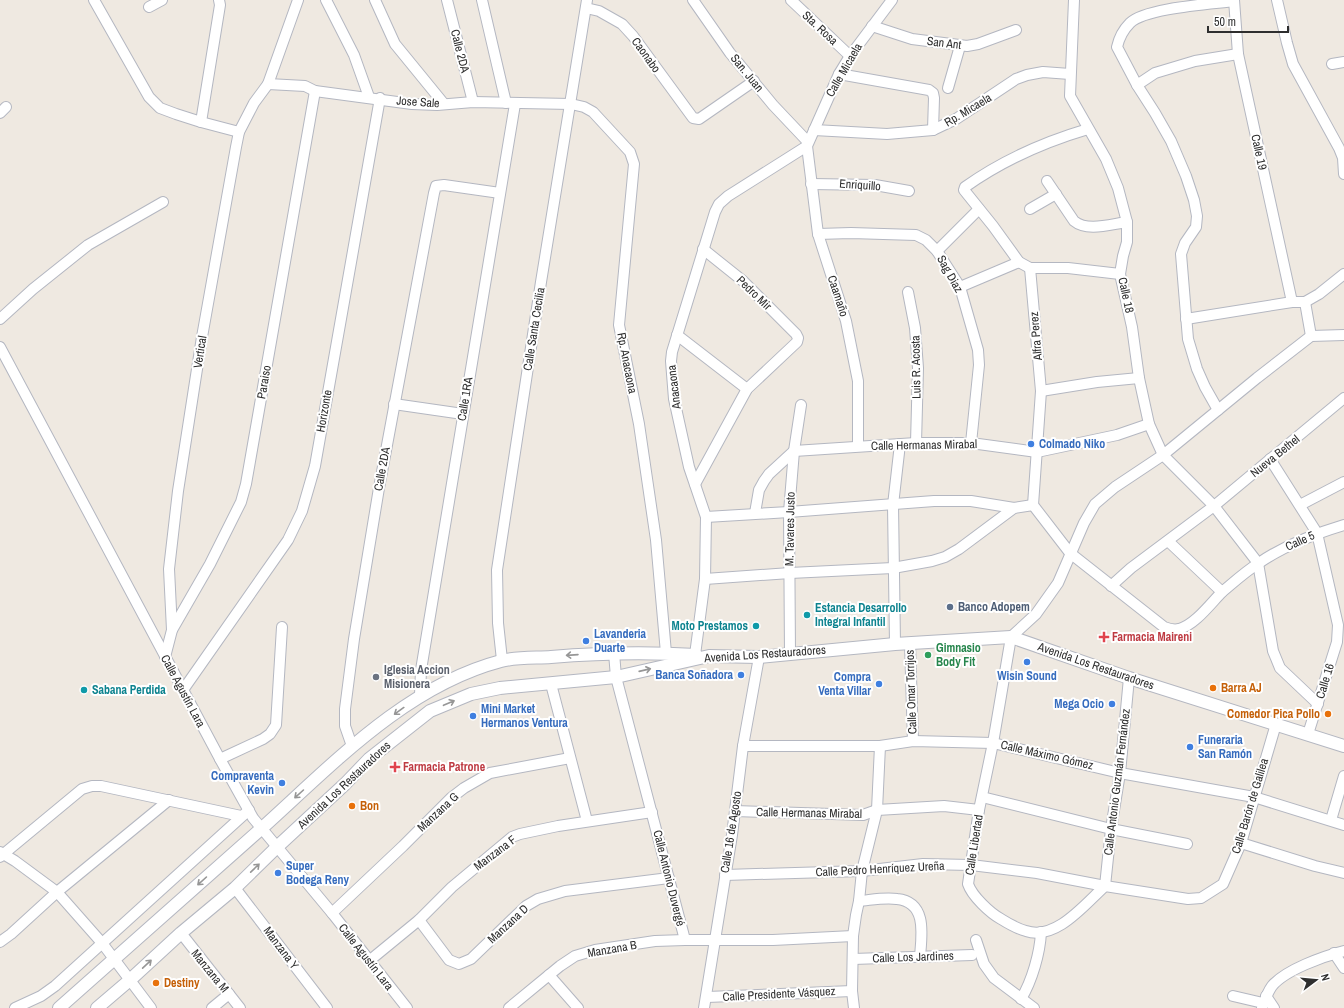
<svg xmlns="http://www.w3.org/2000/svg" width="1344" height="1008" font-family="'Archivo Narrow',sans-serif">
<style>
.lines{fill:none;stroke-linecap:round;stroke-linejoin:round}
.minor-casing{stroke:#b4b7c1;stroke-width:12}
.tertiary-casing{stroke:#b4b7c1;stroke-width:14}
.minor{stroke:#fff;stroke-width:10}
.tertiary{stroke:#fff;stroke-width:12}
.oneway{stroke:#969696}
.shop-dot{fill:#3f7fe0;stroke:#fff;stroke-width:1.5}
.service-dot{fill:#5c6f8a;stroke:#fff;stroke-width:1.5}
.culture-dot{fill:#0f9aa8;stroke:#fff;stroke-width:1.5}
.health-dot{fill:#e0444e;stroke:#fff;stroke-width:1.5}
.leisure-dot{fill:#2e9e5b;stroke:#fff;stroke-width:1.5}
.worship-dot{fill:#6b7280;stroke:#fff;stroke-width:1.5}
.food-dot{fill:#e8710a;stroke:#fff;stroke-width:1.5}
.labels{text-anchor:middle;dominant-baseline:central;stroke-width:4;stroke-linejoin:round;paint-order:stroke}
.street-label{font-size:12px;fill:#2e2e2e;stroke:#fff}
.shop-label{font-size:12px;font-weight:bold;fill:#366cbe;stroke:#fff;text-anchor:start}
.service-label{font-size:12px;font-weight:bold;fill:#4e5e75;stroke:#fff;text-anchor:start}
.culture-label{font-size:12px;font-weight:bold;fill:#0d838f;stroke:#fff;text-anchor:start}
.health-label{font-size:12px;font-weight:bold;fill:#be3a42;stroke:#fff;text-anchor:start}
.leisure-label{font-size:12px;font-weight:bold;fill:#27864d;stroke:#fff;text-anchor:start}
.worship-label{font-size:12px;font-weight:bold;fill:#5b616d;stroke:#fff;text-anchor:start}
.food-label{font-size:12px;font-weight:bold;fill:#c56008;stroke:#fff;text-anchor:start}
</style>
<rect width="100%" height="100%" fill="#efe9e1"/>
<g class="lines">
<!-- minor casing -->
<g class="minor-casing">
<g id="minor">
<polyline points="94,0 149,97 160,108 176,114 201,122 239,132"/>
<polyline points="326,0 354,55 369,97"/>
<polyline points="375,0 395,44 444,104"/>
<polyline points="447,0 473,102"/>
<polyline points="482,0 506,103"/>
<polyline points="693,0 730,53 773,105 808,142"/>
<polyline points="791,0 850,56"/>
<polyline points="1074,0 1070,96 1106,159 1118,188 1127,222 1127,242 1123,256 1120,274 1132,327 1139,378 1149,424 1163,455 1214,506 1258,563 1273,651 1280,668 1318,704"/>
<polyline points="1234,0 1238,54 1292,302"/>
<polyline points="1277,0 1287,43 1293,64 1339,148 1343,158 1344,174"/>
<polyline points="149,7 162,0"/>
<polyline points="586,8 599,11 622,24 633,36 693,118 699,119 754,81"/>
<polyline points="872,26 912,39 967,46 978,44 1016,30"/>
<polyline points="1332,64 1344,62"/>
<polyline points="839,74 929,90 933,93 934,98 933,130"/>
<polyline points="268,84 305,86 315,91 412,104 437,105 473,102 571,104 584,107 593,112 630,152 634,164 619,325 639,424 656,540 666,653"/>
<polyline points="1137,85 1155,73 1195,61 1238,54"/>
<polyline points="948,88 960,46"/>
<polyline points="0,113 6,107"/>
<polyline points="201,122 220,5 219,0"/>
<path d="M1088,129C1044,142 1003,160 965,187L964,190L993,226L1019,262L1030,268H1068L1120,274"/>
<polyline points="814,130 887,134 933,130 956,119 1016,79 1027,75 1043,72 1070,74"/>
<path d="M1047,181L1074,221C1087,232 1111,224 1127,222"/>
<polyline points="811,184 875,185 909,191"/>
<polyline points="1030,209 1056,194"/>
<polyline points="818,234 851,233 916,235 926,240 937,251 960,287 978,350 979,365 971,443"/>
<polyline points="937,251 979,209"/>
<polyline points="1030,268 1041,391 1033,505"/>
<polyline points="960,287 1019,262"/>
<polyline points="908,292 915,328 918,368 916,443"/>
<polyline points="1305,302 1311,336"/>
<polyline points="0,319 33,289 88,245 163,202"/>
<polyline points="1186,319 1292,302 1305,302 1319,294 1344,274"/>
<polyline points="677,335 747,389"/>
<polyline points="0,347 220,759 253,818 332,913 407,1008"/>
<polyline points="1041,391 1097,382 1139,378"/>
<polyline points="394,404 463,414"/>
<path d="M1218,410L1205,387L1197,369L1188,339L1181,254L1185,243L1196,227L1197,216L1194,200L1186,176L1171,141L1155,113L1137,85L1117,47C1119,38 1123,30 1130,23C1145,8 1211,4 1234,1"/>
<polyline points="858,446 858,381 846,321 818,234 807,146 839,74 850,56 892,0"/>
<polyline points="1270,459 1317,533 1338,625 1337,642 1308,734"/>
<polyline points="695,484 747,389 797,342 798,338 796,334 743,281 703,249"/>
<path d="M1033,505L1070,553L1164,627C1169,629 1174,630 1179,629C1195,625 1211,603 1222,592"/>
<polyline points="1300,505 1344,482"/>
<polyline points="755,513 759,490 764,481 769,474 794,451 916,443 971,443 1037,452 1117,435 1149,424"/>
<polyline points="706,517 789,512 934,501 971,501 1014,508"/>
<path d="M1168,541L1222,592C1234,582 1246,571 1259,563C1285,545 1314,534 1344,525"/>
<polyline points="705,579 790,573 893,568 932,561 945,557 959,549 1014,508 1033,505"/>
<polyline points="1111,586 1131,568 1214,506 1344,398"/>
<polyline points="172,630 169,569 178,491 202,337 236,147 239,132 254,103 268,84 298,0"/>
<polyline points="910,643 913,741"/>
<polyline points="895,644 893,505 900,444"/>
<polyline points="614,653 616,677 685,940 773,940 853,936"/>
<polyline points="790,654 789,512 794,451 801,405"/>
<polyline points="695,655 705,579 706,517 689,467 674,399 671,361 672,352 715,212 719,204 728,196 807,146"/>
<polyline points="165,657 172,630 210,564 241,502 246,484 315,91"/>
<polyline points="502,660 498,623 497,570 541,282 587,0"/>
<polyline points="551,684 587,821"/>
<polyline points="183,690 288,540 302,511 315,466 380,98"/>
<polyline points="420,695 421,670 515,104"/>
<polyline points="352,746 345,726 345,709 354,639 379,488 434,193 436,186 444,185 500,193"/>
<polyline points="743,746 880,746 913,741 993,743 1120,773 1254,797 1344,825"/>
<polyline points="220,759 263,739 270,734 276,725 282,627"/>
<polyline points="982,797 1111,829 1187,844"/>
<polyline points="735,811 863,815 877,810 944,806 979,810"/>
<polyline points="1331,820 1344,776"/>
<polyline points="1241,843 1315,866 1344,873"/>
<polyline points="0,852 15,861 57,892 102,943 151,1008"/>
<polyline points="0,857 82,789 92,786 101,786 241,816"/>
<polyline points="725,875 862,871 923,864 971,865 1037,873 1105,886 1188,899 1201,898 1223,884 1241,843 1276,724"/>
<path d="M1105,886C1085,904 1056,941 1026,931C1018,929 1009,924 1001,919C990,913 972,896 968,884L979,810L993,743L1011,637L1036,614L1058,583L1084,523L1095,504L1115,487L1163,455L1257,378L1311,336L1344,335"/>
<polyline points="1105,886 1111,829 1120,773 1129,678"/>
<polyline points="235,888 327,1008"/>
<path d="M859,901C871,900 885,897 897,899C927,902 922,934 920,956"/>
<polyline points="332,913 403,846 451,798 464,788 490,773 570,758"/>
<polyline points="419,920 449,960 459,964 471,959 526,906 538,899 565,891 669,878"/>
<polyline points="181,933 240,1008"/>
<polyline points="976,940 984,964 994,978 1034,1008"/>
<polyline points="0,942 11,934 57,892 169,800"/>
<polyline points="1334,953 1344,968"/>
<polyline points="853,959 972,955"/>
<polyline points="369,961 419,920 452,887 512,837 520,834 558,826 652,812"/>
<polyline points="549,975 578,1008"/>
<polyline points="1233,996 1263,1003"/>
<polyline points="1266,996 1274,1008"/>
<polyline points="707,997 852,991"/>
<path d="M1021,999C1032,981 1040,953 1041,932"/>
<polyline points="15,1008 41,996 55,986 249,810"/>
<polyline points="212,1008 229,994"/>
<polyline points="509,1008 560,966 575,956 595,950 655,941 685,940"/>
<polyline points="704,1008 732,835 743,746 759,657"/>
<polyline points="854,1008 852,991 853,936 856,915 859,901 862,871 877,810 880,746"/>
<path d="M1262,1008C1265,1000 1267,993 1272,986C1285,970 1324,956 1344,951"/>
</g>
</g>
<!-- tertiary casing -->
<g class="tertiary-casing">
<g id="tertiary">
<path d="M59,1008C126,948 195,888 262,828C333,764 406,686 501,661C515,657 536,658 551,657C599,653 647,652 696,655"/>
<polyline points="97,1008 131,979 181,933 235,888 277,847 345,784 369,759 430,711 471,694 500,688 616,677 709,656 759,657 895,644 1011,637 1129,678 1344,746"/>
</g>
</g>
<!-- minor -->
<use href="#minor" class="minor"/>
<!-- tertiary -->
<use href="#tertiary" class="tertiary"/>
</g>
<!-- one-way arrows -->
<defs><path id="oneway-shaft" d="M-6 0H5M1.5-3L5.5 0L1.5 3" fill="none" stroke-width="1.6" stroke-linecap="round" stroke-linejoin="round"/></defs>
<g class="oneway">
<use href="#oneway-shaft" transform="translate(572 655) rotate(176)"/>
<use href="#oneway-shaft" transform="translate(645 670) rotate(-13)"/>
<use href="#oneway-shaft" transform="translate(449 703) rotate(-23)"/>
<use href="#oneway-shaft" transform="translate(399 711) rotate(144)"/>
<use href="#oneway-shaft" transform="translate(299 794) rotate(138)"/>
<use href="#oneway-shaft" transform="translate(255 868) rotate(-44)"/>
<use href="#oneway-shaft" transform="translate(202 881) rotate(138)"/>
<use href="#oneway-shaft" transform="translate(147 964) rotate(-43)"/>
</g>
<!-- markers -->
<g class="shop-dot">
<circle cx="1031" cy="444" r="4"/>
<circle cx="586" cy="641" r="4"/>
<circle cx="1027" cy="662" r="4"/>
<circle cx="741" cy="675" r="4"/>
<circle cx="879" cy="684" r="4"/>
<circle cx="1112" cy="704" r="4"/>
<circle cx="473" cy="716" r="4"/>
<circle cx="1190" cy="747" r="4"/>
<circle cx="282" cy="783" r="4"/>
<circle cx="278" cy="873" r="4"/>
</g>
<circle class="service-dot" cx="950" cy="607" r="4"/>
<g class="culture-dot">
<circle cx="807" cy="615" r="4"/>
<circle cx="756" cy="626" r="4"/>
<circle cx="84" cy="690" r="4"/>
</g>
<g class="health-dot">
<path d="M1102 631h4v4h4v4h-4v4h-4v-4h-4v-4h4z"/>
<path d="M393 761h4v4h4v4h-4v4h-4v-4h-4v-4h4z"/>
</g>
<circle class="leisure-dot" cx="928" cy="655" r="4"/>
<circle class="worship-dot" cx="376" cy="677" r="4"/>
<g class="food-dot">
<circle cx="1213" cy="688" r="4"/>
<circle cx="1328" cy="714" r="4"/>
<circle cx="352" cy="806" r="4"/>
<circle cx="156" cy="983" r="4"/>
</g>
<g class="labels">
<!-- street labels -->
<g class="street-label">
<text transform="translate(820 28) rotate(43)">Sta. Rosa</text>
<text transform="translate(944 43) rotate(7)">San Ant</text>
<text transform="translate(460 51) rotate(76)">Calle 2DA</text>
<text transform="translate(646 55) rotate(54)">Caonabo</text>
<text transform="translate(844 70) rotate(-60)">Calle Micaela</text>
<text transform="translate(747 73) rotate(51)">San. Juan</text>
<text transform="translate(418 102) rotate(4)">Jose Sale</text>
<text transform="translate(968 110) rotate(-31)">Rp. Micaela</text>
<text transform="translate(1259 152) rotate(78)">Calle 19</text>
<text transform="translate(860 185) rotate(4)">Enriquillo</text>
<text transform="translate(950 274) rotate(61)">Sag Diaz</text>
<text transform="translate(754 293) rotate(44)">Pedro Mir</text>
<text transform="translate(1126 295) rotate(78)">Calle 18</text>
<text transform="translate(838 296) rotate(72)">Caamaño</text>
<text transform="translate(534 329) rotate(-81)">Calle Santa Cecilia</text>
<text transform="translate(1036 336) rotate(-95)">Alfra Perez</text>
<text transform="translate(200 352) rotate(-81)">Vertical</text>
<text transform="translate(627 363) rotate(79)">Rp. Anacaona</text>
<text transform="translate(916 367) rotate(-91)">Luis R. Acosta</text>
<text transform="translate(264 382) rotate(-80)">Paraiso</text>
<text transform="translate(674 387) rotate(-97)">Anacaona</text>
<text transform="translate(465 399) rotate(-81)">Calle 1RA</text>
<text transform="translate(324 411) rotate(-80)">Horizonte</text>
<text transform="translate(924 445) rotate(-1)">Calle Hermanas Mirabal</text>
<text transform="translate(1275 456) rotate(-39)">Nueva Bethel</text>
<text transform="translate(382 469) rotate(-80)">Calle 2DA</text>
<text transform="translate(790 529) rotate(-89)">M. Tavares Justo</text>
<text transform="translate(1300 541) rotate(-25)">Calle 5</text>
<text transform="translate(765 654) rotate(-4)">Avenida Los Restauradores</text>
<text transform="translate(1096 666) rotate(19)">Avenida Los Restauradores</text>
<text transform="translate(1325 681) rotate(-73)">Calle 16</text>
<text transform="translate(183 691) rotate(62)">Calle Agustín Lara</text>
<text transform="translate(911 692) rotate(-92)">Calle Omar Torrijos</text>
<text transform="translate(1047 755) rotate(13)">Calle Máximo Gómez</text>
<text transform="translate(1117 782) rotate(-83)">Calle Antonio Guzmán Fernández</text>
<text transform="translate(344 785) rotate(-43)">Avenida Los Restauradores</text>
<text transform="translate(1250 806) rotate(-73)">Calle Barón de Galilea</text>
<text transform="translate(438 812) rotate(-43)">Manzana G</text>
<text transform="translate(809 813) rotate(1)">Calle Hermanas Mirabal</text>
<text transform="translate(731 832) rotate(-81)">Calle 16 de Agosto</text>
<text transform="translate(974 845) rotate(-81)">Calle Libertad</text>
<text transform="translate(495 853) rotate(-37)">Manzana F</text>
<text transform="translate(880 869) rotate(-3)">Calle Pedro Henríquez Ureña</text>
<text transform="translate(669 878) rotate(76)">Calle Antonio Duvergé</text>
<text transform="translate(508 924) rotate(-43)">Manzana D</text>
<text transform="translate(281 948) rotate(53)">Manzana Y</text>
<text transform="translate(612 949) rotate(-10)">Manzana B</text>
<text transform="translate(366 957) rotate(52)">Calle Agustín Lara</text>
<text transform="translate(913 957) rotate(-2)">Calle Los Jardines</text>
<text transform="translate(210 971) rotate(51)">Manzana M</text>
<text transform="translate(779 994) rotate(-3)">Calle Presidente Vásquez</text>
</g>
<!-- shop labels -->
<g class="shop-label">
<text x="1039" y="444">Colmado Niko</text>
<text x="594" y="634">Lavanderia<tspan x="594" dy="14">Duarte</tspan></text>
<text x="733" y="675" text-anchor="end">Banca Soñadora</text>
<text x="1027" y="676" text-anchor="middle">Wisin Sound</text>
<text x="871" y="677" text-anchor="end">Compra<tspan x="871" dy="14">Venta Villar</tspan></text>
<text x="1104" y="704" text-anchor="end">Mega Ocio</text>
<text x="481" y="709">Mini Market<tspan x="481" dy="14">Hermanos Ventura</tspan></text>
<text x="1198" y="740">Funeraria<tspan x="1198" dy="14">San Ramón</tspan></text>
<text x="274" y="776" text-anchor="end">Compraventa<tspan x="274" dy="14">Kevin</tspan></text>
<text x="286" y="866">Super<tspan x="286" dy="14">Bodega Reny</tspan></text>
</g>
<!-- service labels -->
<g class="service-label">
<text x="958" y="607">Banco Adopem</text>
</g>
<!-- culture labels -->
<g class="culture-label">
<text x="815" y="608">Estancia Desarrollo<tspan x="815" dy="14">Integral Infantil</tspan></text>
<text x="748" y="626" text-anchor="end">Moto Prestamos</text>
<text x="92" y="690">Sabana Perdida</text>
</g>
<!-- health labels -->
<g class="health-label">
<text x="1112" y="637">Farmacia Maireni</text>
<text x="403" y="767">Farmacia Patrone</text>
</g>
<!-- leisure labels -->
<g class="leisure-label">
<text x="936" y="648">Gimnasio<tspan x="936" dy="14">Body Fit</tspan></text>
</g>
<!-- worship labels -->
<g class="worship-label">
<text x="384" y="670">Iglesia Accion<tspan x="384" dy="14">Misionera</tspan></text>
</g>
<!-- food labels -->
<g class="food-label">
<text x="1221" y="688">Barra AJ</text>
<text x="1320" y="714" text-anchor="end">Comedor Pica Pollo</text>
<text x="360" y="806">Bon</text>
<text x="164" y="983">Destiny</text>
</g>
</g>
<!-- north arrow -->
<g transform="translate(1316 980) rotate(74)" stroke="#ffffff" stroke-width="3" paint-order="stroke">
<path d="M0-3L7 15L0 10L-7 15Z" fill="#2e2e2e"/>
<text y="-6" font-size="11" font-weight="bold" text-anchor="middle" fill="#2e2e2e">N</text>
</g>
<!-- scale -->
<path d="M1208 26v6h80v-6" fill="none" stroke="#2e2e2e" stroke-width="2"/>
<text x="1214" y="26" font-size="12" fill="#2e2e2e" stroke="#ffffff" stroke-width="3" paint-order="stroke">50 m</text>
</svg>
